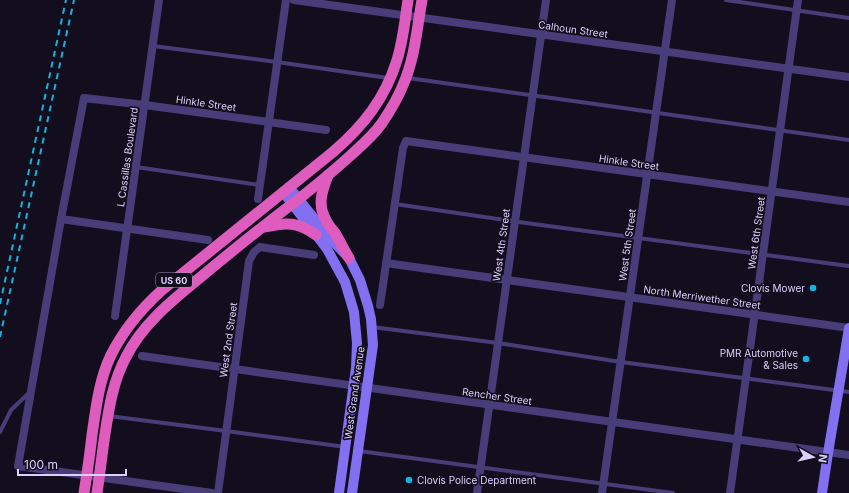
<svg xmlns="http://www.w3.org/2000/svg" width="849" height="493" font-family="Inter,sans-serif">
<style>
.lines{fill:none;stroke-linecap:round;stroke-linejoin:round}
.service{stroke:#473e79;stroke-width:4}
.minor{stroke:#473e79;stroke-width:8}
.secondary{stroke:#8370f1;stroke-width:10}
.trunk{stroke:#de5cbe;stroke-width:11}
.rail{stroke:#15b3e1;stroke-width:2;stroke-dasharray:6 5;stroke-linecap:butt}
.poi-dot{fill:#15b3e1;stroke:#130e1e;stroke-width:1.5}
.labels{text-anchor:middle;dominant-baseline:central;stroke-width:3.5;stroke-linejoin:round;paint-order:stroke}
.shield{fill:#130e1e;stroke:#9e96b9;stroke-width:1}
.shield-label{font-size:9px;font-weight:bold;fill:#dad0fb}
.street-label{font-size:10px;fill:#dad0fb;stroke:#130e1e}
.poi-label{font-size:10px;fill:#dad0fb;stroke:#130e1e;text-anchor:end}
</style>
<rect width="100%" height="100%" fill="#130e1e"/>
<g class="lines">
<!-- service -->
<g class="service">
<polyline points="726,0 849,18"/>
<polyline points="153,46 277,62 388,78"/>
<path d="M408,78C555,99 702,118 849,140"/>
<polyline points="136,167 260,185"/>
<polyline points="395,204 526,223 849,266"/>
<polyline points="372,327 498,343 621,362 849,392"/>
<polyline points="109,416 226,431 346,447"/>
<polyline points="0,432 11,410 29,393"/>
<polyline points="359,451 673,493"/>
</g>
<!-- minor -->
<g class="minor">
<polyline points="294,0 849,77"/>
<polyline points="258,199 286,0"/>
<polyline points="61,219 208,240"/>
<polyline points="386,263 849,328"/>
<polyline points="380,305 403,148 406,141 849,202"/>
<polyline points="115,316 159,0"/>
<polyline points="142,356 849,455"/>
<polyline points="212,493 18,466 61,219 84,98 145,105 326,130"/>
<polyline points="218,493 249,261 254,252 260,247 314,255"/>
<polyline points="477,493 546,0"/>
<polyline points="602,493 672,0"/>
<polyline points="730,493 798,0"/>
</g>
<!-- secondary -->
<g class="secondary">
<polyline points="289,187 329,237 349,258 360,280 368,306 371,319 373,345 352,493"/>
<polyline points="283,192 327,249 345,282 354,312 357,343 356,368 339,493"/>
<polyline points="822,493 828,453 849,328"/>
</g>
<!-- trunk -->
<g class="trunk">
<path d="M328,175C322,191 317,205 326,220C328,225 332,229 335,233C340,241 344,250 349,258"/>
<path d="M265,227C287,222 298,222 316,235"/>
<path d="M84,493C87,474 90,454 92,435C96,408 99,380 111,355C124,329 141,309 162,290L333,152C363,126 385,99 397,60C403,41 405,20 408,0"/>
<path d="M97,493C100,473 102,454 105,434C109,408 113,381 126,357C143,323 173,300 202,276C232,251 262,227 292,204C312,189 331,173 350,156C361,146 373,136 382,123C390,111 398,98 403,85C415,58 417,28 422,0"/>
</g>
<!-- rail -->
<g class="rail">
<polyline points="0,304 66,0"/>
<polyline points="0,337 74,0"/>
</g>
</g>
<!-- markers -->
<g class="poi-dot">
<circle cx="813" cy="288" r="4"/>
<circle cx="806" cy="359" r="4"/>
<circle cx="409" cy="480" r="4"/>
</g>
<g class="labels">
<!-- shield labels -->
<rect class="shield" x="156" y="273" width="36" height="14" rx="3"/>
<g class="shield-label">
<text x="174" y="280">US 60</text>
</g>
<!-- street labels -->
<g class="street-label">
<text transform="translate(573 29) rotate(8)">Calhoun Street</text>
<text transform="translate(206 103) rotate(8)">Hinkle Street</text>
<text transform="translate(127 157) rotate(-82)">L Cassillas Boulevard</text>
<text transform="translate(629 162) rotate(8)">Hinkle Street</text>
<text transform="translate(756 233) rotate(-82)">West 6th Street</text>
<text transform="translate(501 245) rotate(-82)">West 4th Street</text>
<text transform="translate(627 245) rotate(-82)">West 5th Street</text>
<text transform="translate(702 297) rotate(8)">North Merriwether Street</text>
<text transform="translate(228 340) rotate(-82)">West 2nd Street</text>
<text transform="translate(354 393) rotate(-82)">West Grand Avenue</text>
<text transform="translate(497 396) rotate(8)">Rencher Street</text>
</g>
<!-- poi labels -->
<g class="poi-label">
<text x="805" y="288">Clovis Mower</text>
<text x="798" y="353">PMR Automotive<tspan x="798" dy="12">&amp; Sales</tspan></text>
<text x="417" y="480" text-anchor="start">Clovis Police Department</text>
</g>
</g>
<!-- north arrow -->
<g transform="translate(813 457) rotate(98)" stroke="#130e1e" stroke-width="3" paint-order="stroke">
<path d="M0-3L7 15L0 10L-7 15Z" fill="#dad0fb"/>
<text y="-6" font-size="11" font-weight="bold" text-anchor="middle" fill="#dad0fb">N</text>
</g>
<!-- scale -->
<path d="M18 469v6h108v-6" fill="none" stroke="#dad0fb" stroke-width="2"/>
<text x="24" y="469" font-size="12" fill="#dad0fb" stroke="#130e1e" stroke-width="3" paint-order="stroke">100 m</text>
</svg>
